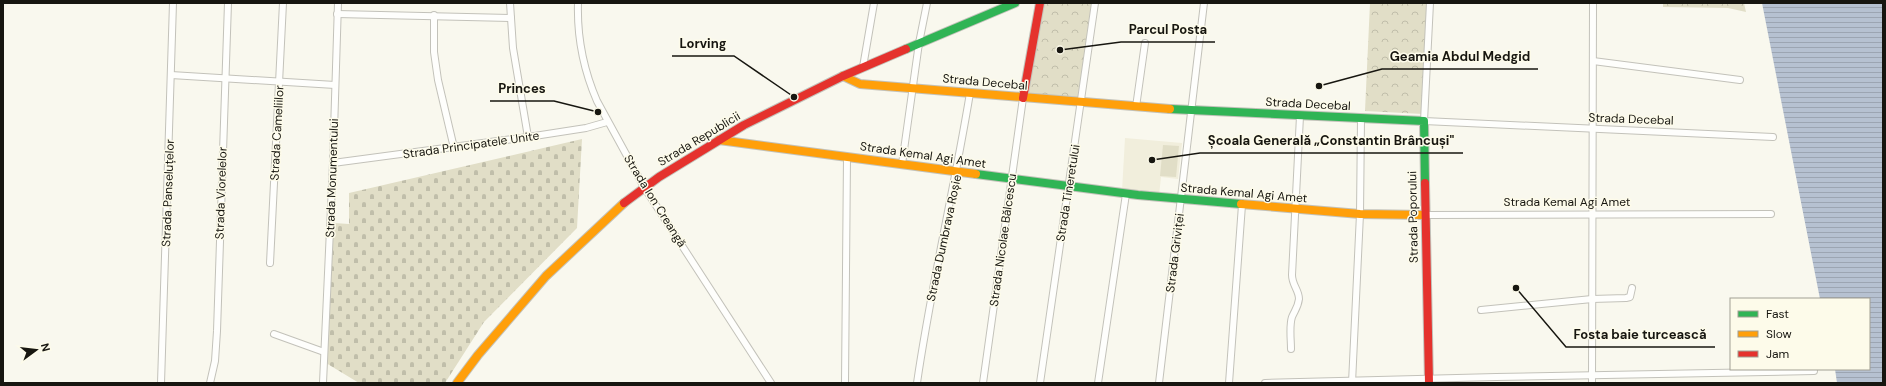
<svg xmlns="http://www.w3.org/2000/svg" width="1886" height="386" font-family="'DM Sans',sans-serif">
<style>
.built{fill:#f1eedc}
.cemetery{fill:url(#cemetery-stones)}
.park{fill:url(#park-crowns)}
.pitch{fill:#e1dec7}
.water{fill:url(#water-rules)}
.lines{fill:none;stroke-linecap:round;stroke-linejoin:round}
.street-casing{stroke:#c3c2ba;stroke-width:8}
.fast-casing{stroke:#c3c2ba;stroke-width:10}
.slow-casing{stroke:#c3c2ba;stroke-width:10}
.jam-casing{stroke:#c3c2ba;stroke-width:10}
.street{stroke:#fefefc;stroke-width:6}
.fast{stroke:#30b455;stroke-width:8}
.slow{stroke:#ff9f0a;stroke-width:8}
.jam{stroke:#e5322d;stroke-width:8}
.labels{text-anchor:middle;dominant-baseline:central;stroke-width:3;stroke-linejoin:round;paint-order:stroke}
.street-label{font-size:12px;fill:#171610;stroke:#fdfbea}
.leader{fill:none;stroke:#171610;stroke-width:1.5}
.callout-dot{fill:#171610;stroke:#fdfbea;stroke-width:1.5}
.callout-label{font-size:13px;text-anchor:middle;font-weight:bold;fill:#171610;stroke:#fdfbea;stroke-width:3;stroke-linejoin:round;paint-order:stroke}
</style>
<defs>
<pattern id="cemetery-stones" width="16" height="16" patternUnits="userSpaceOnUse"><rect width="16" height="16" fill="#e1dec7"/><path d="M2 7V4a2 2 0 0 1 4 0v3zM10 15v-3a2 2 0 0 1 4 0v3z" fill="#c0beaa"/></pattern>
<pattern id="park-crowns" width="20" height="18" patternUnits="userSpaceOnUse"><rect width="20" height="18" fill="#e1dec7"/><path d="M2 6a3 3 0 1 1 6 0M12 15a3 3 0 1 1 6 0" fill="none" stroke="#c0beaa"/></pattern>
<pattern id="water-rules" width="6" height="5" patternUnits="userSpaceOnUse"><rect width="6" height="5" fill="#b6c1d1"/><path d="M0 2.5h6" fill="none" stroke="#9ca5b2"/></pattern>
</defs>
<rect width="100%" height="100%" fill="#f9f8ee"/>
<!-- built -->
<polygon class="built" points="1125,138 1182,143 1178,179 1161,177 1159,195 1122,191"/>
<!-- cemetery -->
<polygon class="cemetery" points="582,139 577,228 484,322 445,383 359,383 326,363 334,223 349,224 349,193"/>
<!-- park -->
<g class="park">
<polygon points="1040,3 1095,3 1082,103 1023,98"/>
<polygon points="1370,3 1429,3 1423,114 1365,111"/>
<polygon points="1663,3 1744,3 1746,12 1728,8 1663,7"/>
</g>
<!-- pitch -->
<polygon class="pitch" points="1163,145 1179,146 1176,177 1160,176"/>
<!-- water -->
<polygon class="water" points="1762,3 1883,3 1883,383 1837,383 1835,369 1869,369 1869,299 1820,299"/>
<g class="lines">
<!-- street casing -->
<g class="street-casing">
<g id="street">
<polyline points="510,3 513,48 528,137"/>
<path d="M578,3C577,36 584,71 597,101L644,187L771,383"/>
<polyline points="1430,3 1424,121 1773,137"/>
<polyline points="337,14 511,18"/>
<polyline points="434,15 434,52 438,80 454,148"/>
<polyline points="1593,61 1740,80"/>
<polyline points="863,67 874,3"/>
<polyline points="171,75 335,85"/>
<polyline points="1136,107 1145,43"/>
<polyline points="333,163 528,137 586,128 607,122"/>
<polyline points="902,164 919,43 927,3"/>
<polyline points="1425,215 1771,214"/>
<polyline points="270,263 283,3"/>
<polyline points="1481,310 1592,299 1626,298 1630,297 1632,288"/>
<polyline points="274,334 324,352"/>
<path d="M1291,349C1291,339 1289,326 1292,317C1295,310 1298,307 1299,299C1299,290 1292,285 1292,275L1300,116"/>
<polyline points="161,383 173,3"/>
<polyline points="210,383 215,361 217,331 228,3"/>
<polyline points="323,383 333,163 338,3"/>
<polyline points="845,383 847,157"/>
<path d="M917,383C931,286 954,190 970,93"/>
<polyline points="983,383 1023,98"/>
<polyline points="1040,383 1095,3"/>
<polyline points="1098,383 1126,194"/>
<polyline points="1159,383 1204,3"/>
<polyline points="1229,383 1242,205"/>
<polyline points="1265,383 1496,377 1814,371"/>
<polyline points="1352,383 1360,214 1361,119"/>
<polyline points="1592,383 1593,3"/>
</g>
</g>
<!-- fast casing -->
<g class="fast-casing">
<g id="fast">
<polyline points="906,49 1015,3"/>
<polyline points="1170,109 1424,121 1425,183"/>
<polyline points="976,174 1138,195 1241,204"/>
</g>
</g>
<!-- slow casing -->
<g class="slow-casing">
<g id="slow">
<polyline points="843,76 860,84 1170,109"/>
<polyline points="719,140 976,174"/>
<polyline points="1241,204 1360,214 1425,215"/>
<polyline points="457,383 478,355 546,276 624,203"/>
</g>
</g>
<!-- jam casing -->
<g class="jam-casing">
<g id="jam">
<polyline points="1023,98 1040,3"/>
<polyline points="1425,183 1429,383"/>
<polyline points="624,203 659,177 744,125 843,76 906,49"/>
</g>
</g>
<!-- street -->
<use href="#street" class="street"/>
<!-- fast -->
<use href="#fast" class="fast"/>
<!-- slow -->
<use href="#slow" class="slow"/>
<!-- jam -->
<use href="#jam" class="jam"/>
</g>
<g class="labels">
<!-- street labels -->
<g class="street-label">
<text transform="translate(985 82) rotate(5)">Strada Decebal</text>
<text transform="translate(1308 104) rotate(3)">Strada Decebal</text>
<text transform="translate(1631 119) rotate(2)">Strada Decebal</text>
<text transform="translate(277 133) rotate(-87)">Strada Cameliilor</text>
<text transform="translate(699 139) rotate(-31)">Strada Republicii</text>
<text transform="translate(471 145) rotate(-8)">Strada Principatele Unite</text>
<text transform="translate(923 155) rotate(8)">Strada Kemal Agi Amet</text>
<text transform="translate(332 178) rotate(-88)">Strada Monumentului</text>
<text transform="translate(168 193) rotate(-88)">Strada Panseluțelor</text>
<text transform="translate(221 193) rotate(-88)">Strada Viorelelor</text>
<text transform="translate(1068 193) rotate(-81)">Strada Tineretului</text>
<text transform="translate(1244 193) rotate(5)">Strada Kemal Agi Amet</text>
<text transform="translate(655 201) rotate(58)">Strada Ion Creangă</text>
<text x="1567" y="202">Strada Kemal Agi Amet</text>
<text transform="translate(1413 217) rotate(-91)">Strada Poporului</text>
<text transform="translate(944 238) rotate(-78)">Strada Dumbrava Roșie</text>
<text transform="translate(1003 240) rotate(-82)">Strada Nicolae Bălcescu</text>
<text transform="translate(1175 253) rotate(-83)">Strada Griviței</text>
</g>
</g>
<!-- callouts -->
<path class="leader" d="M1060 50L1121 42H1215M794 97L734 56H672M1319 86L1382 69H1538M598 112L554 101H490M1152 160L1200 153H1463M1516 288L1566 347H1715"/>
<g class="callout-dot">
<circle cx="1060" cy="50" r="4"/>
<circle cx="794" cy="97" r="4"/>
<circle cx="1319" cy="86" r="4"/>
<circle cx="598" cy="112" r="4"/>
<circle cx="1152" cy="160" r="4"/>
<circle cx="1516" cy="288" r="4"/>
</g>
<g class="callout-label">
<text x="1168" y="34">Parcul Posta</text>
<text x="703" y="48">Lorving</text>
<text x="1460" y="61">Geamia Abdul Medgid</text>
<text x="522" y="93">Princes</text>
<text x="1331" y="145">Școala Generală „Constantin Brâncuși"</text>
<text x="1640" y="339">Fosta baie turcească</text>
</g>
<!-- border -->
<rect width="1886" height="386" fill="none" stroke="#171610" stroke-width="8"/>
<!-- legend -->
<rect x="1730" y="298" width="140" height="72" fill="#fdfbea" stroke="#a19f93"/>
<rect x="1738" y="311" width="20" height="6" fill="#30b455" stroke="#a19f93"/>
<text x="1766" y="318" font-size="12" fill="#171610">Fast</text>
<rect x="1738" y="331" width="20" height="6" fill="#ff9f0a" stroke="#a19f93"/>
<text x="1766" y="338" font-size="12" fill="#171610">Slow</text>
<rect x="1738" y="351" width="20" height="6" fill="#e5322d" stroke="#a19f93"/>
<text x="1766" y="358" font-size="12" fill="#171610">Jam</text>
<!-- north arrow -->
<g transform="translate(36 350) rotate(75)" stroke="#fdfbea" stroke-width="3" paint-order="stroke">
<path d="M0-3L7 15L0 10L-7 15Z" fill="#171610"/>
<text y="-6" font-size="11" font-weight="bold" text-anchor="middle" fill="#171610">N</text>
</g>
</svg>
